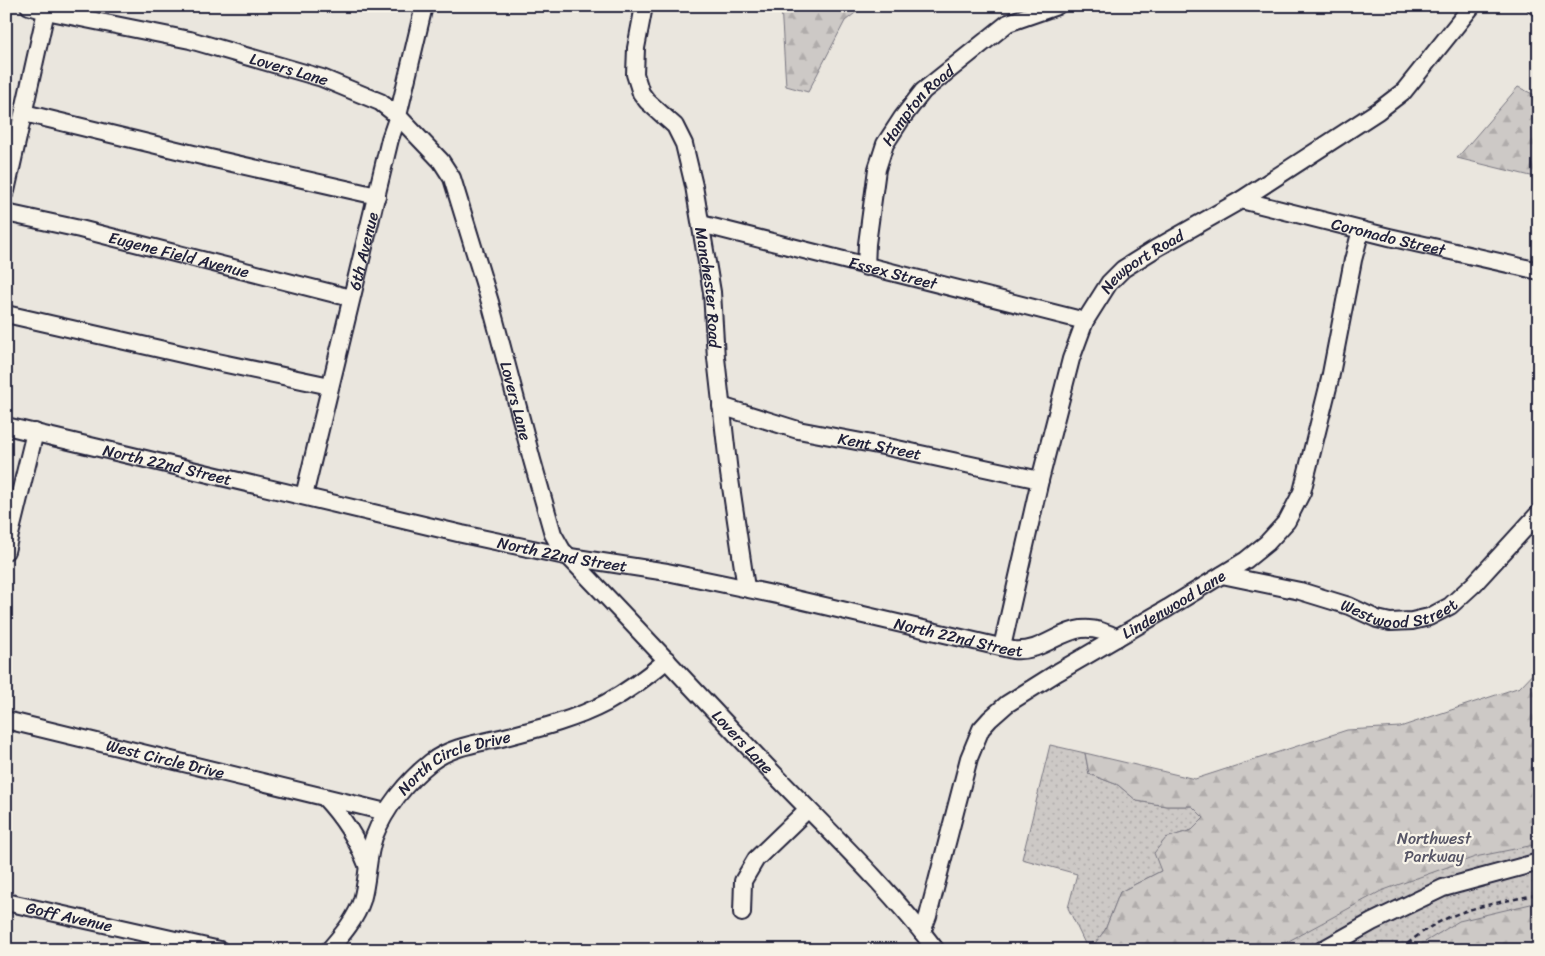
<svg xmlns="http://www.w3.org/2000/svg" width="1545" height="956" font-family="Sriracha,sans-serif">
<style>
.grass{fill:url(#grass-dots);stroke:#787680}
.forest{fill:url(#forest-firs);stroke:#787680}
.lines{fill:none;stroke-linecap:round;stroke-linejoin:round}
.minor-casing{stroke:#22223b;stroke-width:20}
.path{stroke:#22223b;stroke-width:2.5;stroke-dasharray:5 4;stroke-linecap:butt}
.minor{stroke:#f7f3e8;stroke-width:16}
.labels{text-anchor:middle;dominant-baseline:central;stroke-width:4.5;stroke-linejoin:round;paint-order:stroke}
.street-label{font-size:16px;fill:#22223b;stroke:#f7f3e8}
.park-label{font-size:16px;fill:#555465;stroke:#f7f3e8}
</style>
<defs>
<pattern id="grass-dots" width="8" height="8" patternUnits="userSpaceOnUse" patternTransform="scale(1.25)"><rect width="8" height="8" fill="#cdc9c6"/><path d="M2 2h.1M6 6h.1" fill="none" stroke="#b0acab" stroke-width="1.8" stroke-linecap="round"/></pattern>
<pattern id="forest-firs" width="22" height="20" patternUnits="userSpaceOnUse" patternTransform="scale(1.25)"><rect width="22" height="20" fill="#cdc9c6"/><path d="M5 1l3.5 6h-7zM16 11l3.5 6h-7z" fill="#b0acab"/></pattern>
</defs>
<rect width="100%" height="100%" fill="#eae6de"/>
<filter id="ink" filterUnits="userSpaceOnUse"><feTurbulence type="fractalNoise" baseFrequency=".02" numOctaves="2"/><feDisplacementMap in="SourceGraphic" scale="10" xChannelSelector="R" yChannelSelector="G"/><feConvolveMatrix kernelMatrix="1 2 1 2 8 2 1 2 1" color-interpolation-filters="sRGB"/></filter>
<g filter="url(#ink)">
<!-- grass -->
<g class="grass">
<polygon points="1539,710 1539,944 1515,950 1127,950"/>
<polygon points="1050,745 1085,753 1089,774 1118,785 1137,801 1166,806 1192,806 1204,818 1192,830 1166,838 1161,871 1120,892 1105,930 1090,950 1088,950 1068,908 1077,874 1022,859"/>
</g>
<!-- forest -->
<g class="forest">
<polygon points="781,6 864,6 845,21 808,92 786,86"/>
<polygon points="1518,87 1539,97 1539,178 1457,158"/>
<polygon points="1539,667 1539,844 1475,857 1381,891 1272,950 1090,950 1105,930 1120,892 1161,871 1154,853 1166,838 1192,830 1204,818 1192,806 1166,806 1137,801 1118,785 1089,774 1085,753 1195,779 1347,730 1400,727 1520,687"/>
<polygon points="1539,902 1539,944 1515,950 1416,950 1420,945 1459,921"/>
</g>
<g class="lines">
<!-- minor casing -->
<g class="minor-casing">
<g id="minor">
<path id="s1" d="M29,6L46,11L190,40L322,78L380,102L398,116L441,161L452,178L490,302L532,460L553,534L562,550C627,617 690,686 754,753C815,818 882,879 936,950"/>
<path id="s2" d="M644,6L636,48L635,74L641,93L647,101L675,126L684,144L694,186L712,292L716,358L729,473L746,588"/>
<polyline points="1536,6 1539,7"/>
<polyline points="24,113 210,158 377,196"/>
<polyline points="6,191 46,11"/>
<path id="s3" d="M1241,200L1389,237L1539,271"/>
<path id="s4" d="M6,213L80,229L351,298"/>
<path id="s5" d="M701,224L1085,321"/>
<path id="s6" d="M866,267L867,244L877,169L885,144L902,118L923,91L1008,23L1057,6"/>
<polyline points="6,314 217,362 330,386"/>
<path id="s7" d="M721,406L798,430L888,447L1040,480"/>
<path id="s8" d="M6,426L462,534L570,557L667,572L782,596L1013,650C1053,654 1069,610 1117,638"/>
<path id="s9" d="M304,496L390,139L398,116L424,6"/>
<polyline points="6,551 35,432"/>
<path id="s10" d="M1222,575L1300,591L1349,606L1377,619L1390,622L1412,621L1429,617L1450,606L1474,584L1539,513"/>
<path id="s11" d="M1002,647L1040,480L1071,359L1085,321L1109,283L1123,269L1155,249L1241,200L1378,111L1404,91L1472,6"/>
<path id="s12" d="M6,720L386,812"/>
<path d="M324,797C343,817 357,839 367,865"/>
<path id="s13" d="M6,902L220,950"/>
<polyline points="742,913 743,881 756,859 808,809"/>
<path id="s14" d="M922,932L928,916L969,758L981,729L990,719L1007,704L1058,672L1168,608L1246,560L1267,543L1287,521L1302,492L1330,379L1353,260L1361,230"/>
<path id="s15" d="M329,950C342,935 356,919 362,900C368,879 367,857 374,837C385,808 407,781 431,762C453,745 483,743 509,736C541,728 576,719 606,703C628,691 648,676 667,660"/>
<polyline points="1322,950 1372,922 1443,888 1539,862"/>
</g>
</g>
<!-- path -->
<path class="path" d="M1401,950C1443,909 1484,906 1539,894"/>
<!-- minor -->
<use href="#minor" class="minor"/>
</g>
</g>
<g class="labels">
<!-- street labels -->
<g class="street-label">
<text stroke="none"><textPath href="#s1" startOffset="268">Lovers Lane</textPath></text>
<text stroke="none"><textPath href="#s6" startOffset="176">Hampton Road</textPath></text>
<text stroke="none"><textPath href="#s3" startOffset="152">Coronado Street</textPath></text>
<text stroke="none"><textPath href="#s9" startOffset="252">6th Avenue</textPath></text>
<text stroke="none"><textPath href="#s4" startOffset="178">Eugene Field Avenue</textPath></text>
<text stroke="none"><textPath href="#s11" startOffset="421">Newport Road</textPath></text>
<text stroke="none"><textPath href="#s5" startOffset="198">Essex Street</textPath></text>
<text stroke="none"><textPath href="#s2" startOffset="302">Manchester Road</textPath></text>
<text stroke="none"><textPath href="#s1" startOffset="702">Lovers Lane</textPath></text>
<text stroke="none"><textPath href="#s7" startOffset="164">Kent Street</textPath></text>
<text stroke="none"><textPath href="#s8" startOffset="166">North 22nd Street</textPath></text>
<text stroke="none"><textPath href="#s8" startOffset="571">North 22nd Street</textPath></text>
<text stroke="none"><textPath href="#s10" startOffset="184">Westwood Street</textPath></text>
<text stroke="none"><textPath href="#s14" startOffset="442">Lindenwood Lane</textPath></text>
<text stroke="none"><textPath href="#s8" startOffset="976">North 22nd Street</textPath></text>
<text stroke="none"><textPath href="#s1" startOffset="1122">Lovers Lane</textPath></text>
<text stroke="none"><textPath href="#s12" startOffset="164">West Circle Drive</textPath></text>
<text stroke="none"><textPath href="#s15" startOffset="240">North Circle Drive</textPath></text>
<text stroke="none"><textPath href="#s13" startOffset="65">Goff Avenue</textPath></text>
</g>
<!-- park labels -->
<g class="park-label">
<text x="1434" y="838">Northwest<tspan x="1434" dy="18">Parkway</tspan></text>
</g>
</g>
<!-- margin -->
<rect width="1545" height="956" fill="none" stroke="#f7f3e8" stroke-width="25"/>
<rect x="12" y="12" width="1520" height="931" fill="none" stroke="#22223b" stroke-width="2" filter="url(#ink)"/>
</svg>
